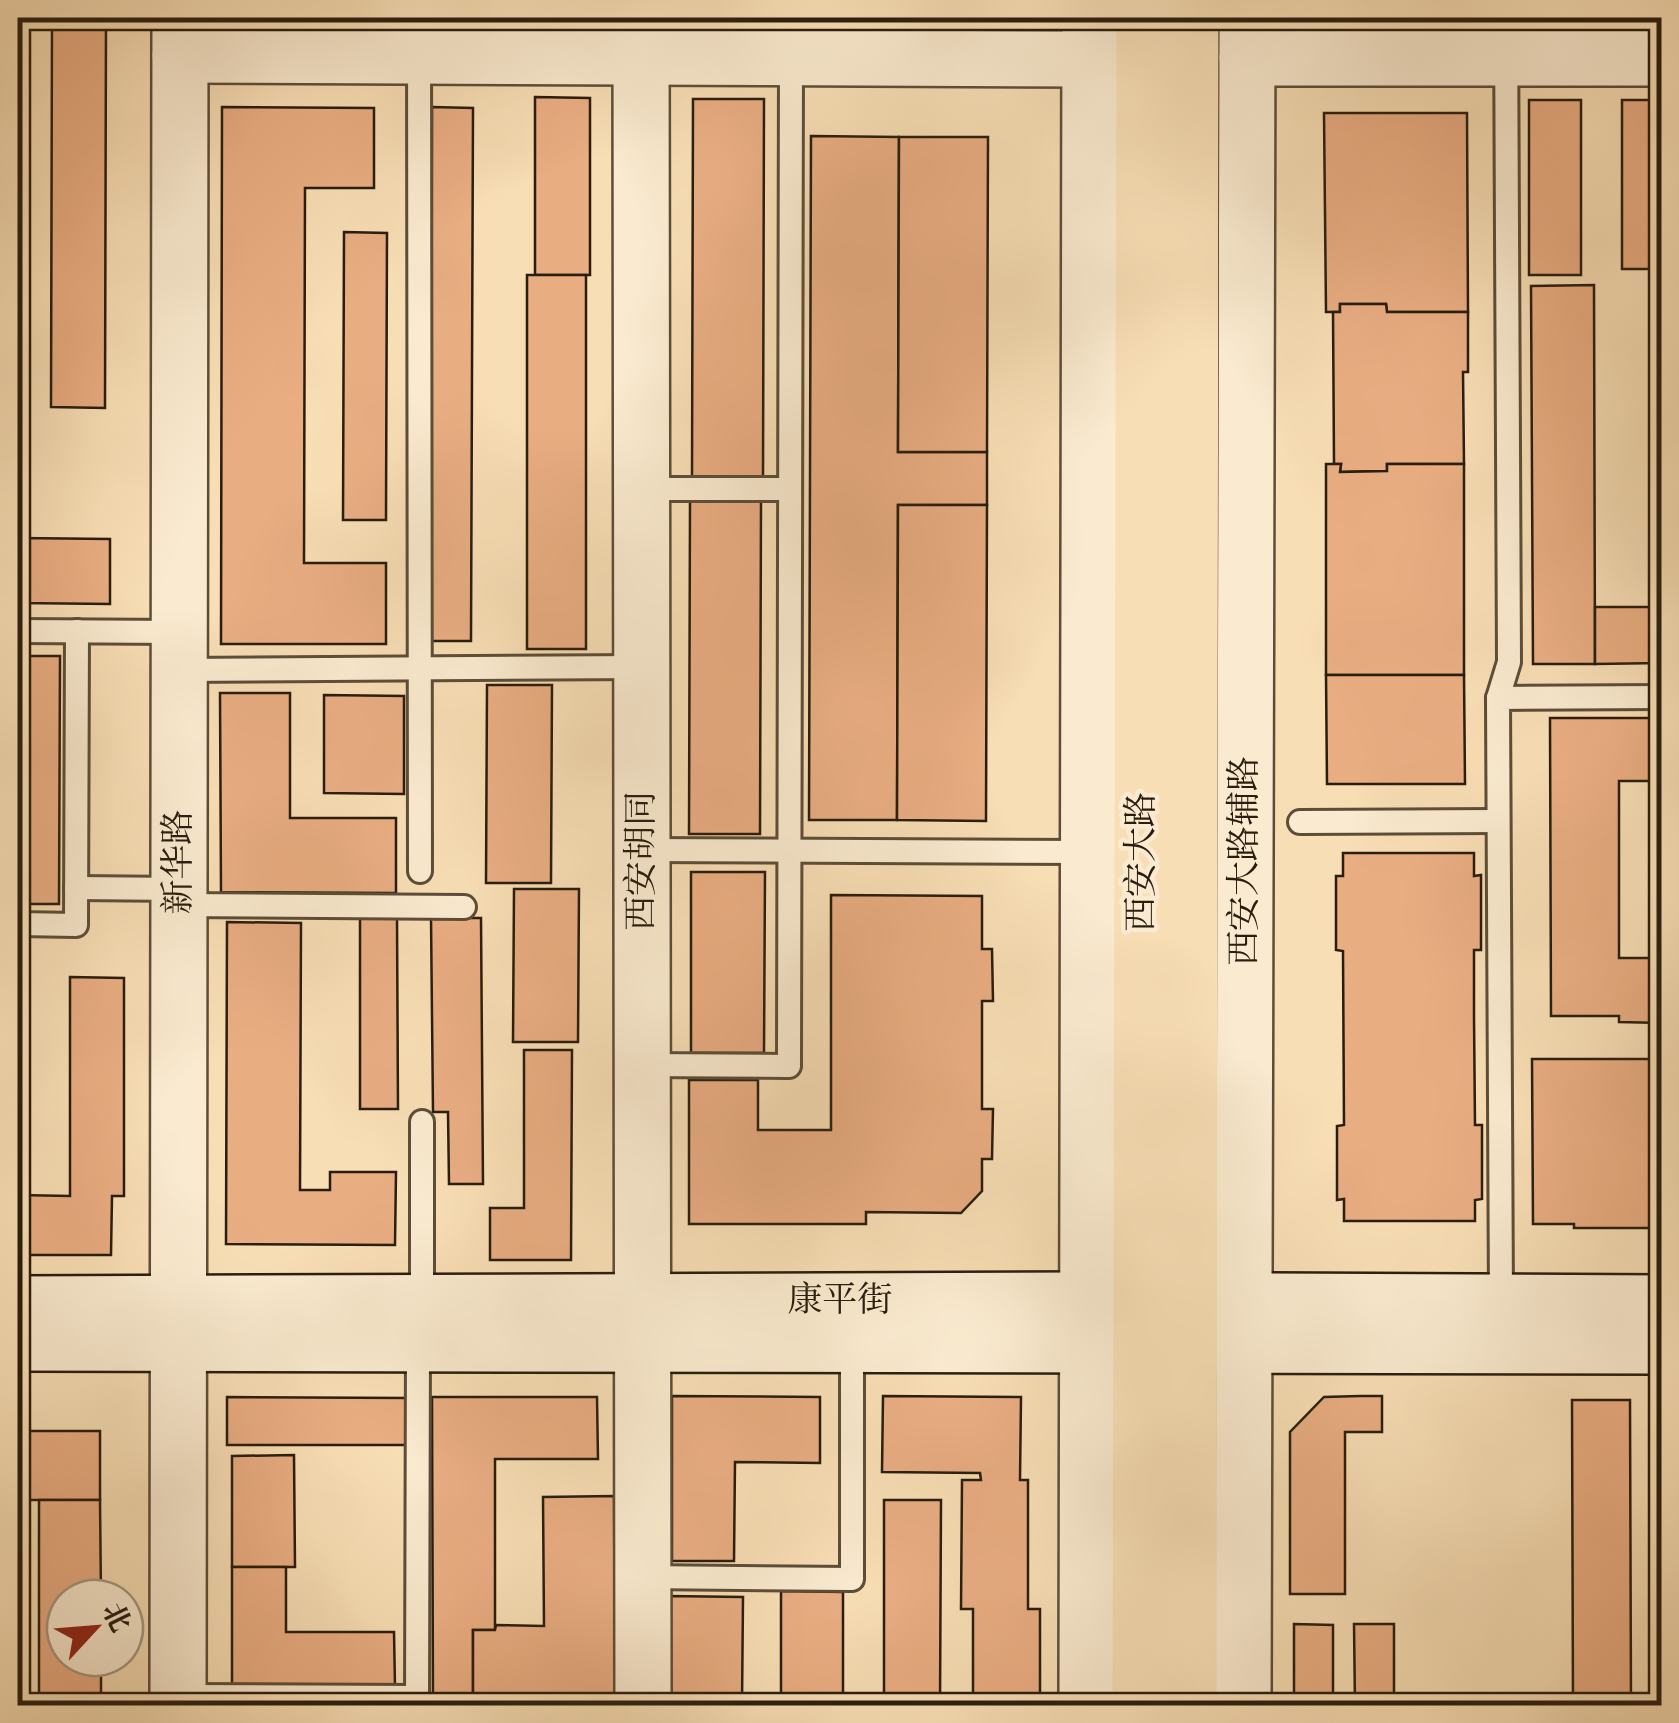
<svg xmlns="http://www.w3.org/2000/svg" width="1679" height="1723" font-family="'IM FELL English','Noto Serif SC',serif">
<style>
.building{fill:#e9ad82;stroke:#281d0f;stroke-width:2.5}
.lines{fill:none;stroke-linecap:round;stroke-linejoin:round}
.service-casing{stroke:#5c4d38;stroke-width:28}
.tertiary-casing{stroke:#5c4d38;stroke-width:60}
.secondary-casing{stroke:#281d0f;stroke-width:60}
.primary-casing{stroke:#281d0f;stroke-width:60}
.service{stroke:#faeacf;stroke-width:22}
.tertiary{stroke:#faeacf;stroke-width:55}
.secondary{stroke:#faeacf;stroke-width:55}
.primary{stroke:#f8deb5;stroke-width:55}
.labels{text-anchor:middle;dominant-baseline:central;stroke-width:9;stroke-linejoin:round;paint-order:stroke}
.street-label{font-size:35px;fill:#281d0f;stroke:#faeacf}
</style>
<rect width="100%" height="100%" fill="#f8deb5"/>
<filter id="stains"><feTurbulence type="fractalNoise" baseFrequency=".002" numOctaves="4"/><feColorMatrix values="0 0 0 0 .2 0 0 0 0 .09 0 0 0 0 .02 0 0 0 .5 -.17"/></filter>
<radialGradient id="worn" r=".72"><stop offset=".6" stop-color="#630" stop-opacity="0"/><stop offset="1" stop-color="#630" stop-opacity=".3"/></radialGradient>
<!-- building -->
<g class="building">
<polygon points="52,18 106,18 105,408 51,407"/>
<polygon points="1306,18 1491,18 1491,20 1309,20"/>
<polygon points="535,97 590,98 590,275 535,275"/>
<polygon points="693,99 764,99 763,477 692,477"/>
<rect x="1529" y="100" width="52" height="175"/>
<rect x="1622" y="100" width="40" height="169"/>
<polygon points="222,107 374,108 374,188 305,188 304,563 386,563 386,644 221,644"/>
<polygon points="432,107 473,108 471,641 431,641"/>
<polygon points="1324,113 1467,113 1468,312 1387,312 1386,304 1340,304 1340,312 1326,312"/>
<polygon points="811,136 899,137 898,452 987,452 987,505 898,505 897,820 809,820"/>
<polygon points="899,137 988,137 987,452 898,452"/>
<polygon points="344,232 387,233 386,520 343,520"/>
<rect x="527" y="275" width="59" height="374"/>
<polygon points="1594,285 1595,664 1533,664 1531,286"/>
<polygon points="1654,294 1662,294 1662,510 1655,510"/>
<polygon points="1340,304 1386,304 1387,312 1468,312 1468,372 1463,372 1464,464 1387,464 1387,471 1340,472 1341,464 1334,464 1333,312 1340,312"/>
<polygon points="1326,464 1341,464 1340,472 1387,471 1387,464 1464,464 1464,675 1326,675"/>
<polygon points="690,501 761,501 760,834 689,834"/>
<polygon points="898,505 987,505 986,821 897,820"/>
<rect x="1655" y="510" width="7" height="71"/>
<polygon points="18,538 110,539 110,604 18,603"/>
<polygon points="1595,607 1661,607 1662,663 1595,664"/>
<polygon points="18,656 60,656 59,904 18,904"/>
<polygon points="1326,675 1464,675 1465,784 1327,784"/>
<polygon points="487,685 552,685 551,883 486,883"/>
<polygon points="220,693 290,693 290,818 396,818 396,893 221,892"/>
<polygon points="324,695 404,696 404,794 324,793"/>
<polygon points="1550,718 1662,718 1662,781 1619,781 1619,958 1662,958 1662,1023 1619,1022 1619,1016 1551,1016"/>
<polygon points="1343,853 1474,853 1474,876 1481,875 1481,950 1474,950 1474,1017 1475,1125 1482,1125 1482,1199 1475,1200 1475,1221 1344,1221 1344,1199 1337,1200 1337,1126 1344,1125 1343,951 1336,950 1336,876 1343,876"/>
<polygon points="691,872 765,872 764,1053 691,1053"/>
<polygon points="514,889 579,889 578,1042 513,1042"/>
<polygon points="831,895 982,896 982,949 992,949 993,1001 982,1001 982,1109 993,1109 992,1159 982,1159 982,1191 961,1213 866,1212 866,1224 689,1224 689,1080 758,1080 758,1130 831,1130"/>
<polygon points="360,918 397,918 398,1109 360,1109"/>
<polygon points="431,918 481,918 483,1184 449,1184 448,1112 433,1112"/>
<polygon points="227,922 301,923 300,1190 330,1190 330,1172 396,1172 395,1245 226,1244"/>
<polygon points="70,977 124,978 124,1196 112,1196 111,1255 18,1255 18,1195 70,1196"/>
<polygon points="524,1050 572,1050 571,1260 490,1260 490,1208 524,1208"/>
<polygon points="1532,1059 1662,1059 1662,1224 1651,1224 1651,1228 1574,1228 1574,1224 1533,1224"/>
<polygon points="672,1396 820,1397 820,1463 735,1462 734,1561 672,1561"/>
<polygon points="883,1396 1021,1397 1020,1480 1028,1480 1028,1609 1040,1609 1040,1706 973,1706 973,1609 961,1609 962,1480 981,1480 980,1473 882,1472"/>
<polygon points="1360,1396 1382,1396 1382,1432 1345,1432 1345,1594 1290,1594 1290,1432 1324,1397"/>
<polygon points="227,1397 409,1398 409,1445 227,1445"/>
<polygon points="432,1397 597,1397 598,1459 495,1459 495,1630 473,1630 473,1706 433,1706"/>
<polygon points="1572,1400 1630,1400 1631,1706 1573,1706"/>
<rect x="18" y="1431" width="82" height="69"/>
<polygon points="294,1455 295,1567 232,1567 232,1456"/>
<polygon points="614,1496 615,1706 473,1706 473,1630 495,1630 496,1625 544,1626 543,1497"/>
<polygon points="39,1500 100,1500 101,1598 65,1598 65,1658 101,1658 101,1706 39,1706"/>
<polygon points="884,1500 941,1500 940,1706 884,1706"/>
<polygon points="232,1567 286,1567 286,1632 394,1632 395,1687 232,1688"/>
<polygon points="781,1591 843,1592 843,1706 781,1706"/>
<polygon points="668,1596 743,1597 742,1706 668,1706"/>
<polygon points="1294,1624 1333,1625 1333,1706 1294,1706"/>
<polygon points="1354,1624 1394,1624 1394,1706 1355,1706"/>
<polygon points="1459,1694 1495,1695 1495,1706 1459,1706"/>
</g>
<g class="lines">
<!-- service casing -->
<g class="service-casing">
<g id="service">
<polyline points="419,18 420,871"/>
<polyline points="854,58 855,18"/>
<polyline points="641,489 790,489"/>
<polyline points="18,631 179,632"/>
<polyline points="179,670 642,667"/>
<polyline points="1498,698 1509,662 1506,18"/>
<polyline points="1300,822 1498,821"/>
<polyline points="642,850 1089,852"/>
<polyline points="76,888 180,889"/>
<polyline points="179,905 464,907"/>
<polyline points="18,924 76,925 77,631"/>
<polyline points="642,1065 789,1066 791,57"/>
<polyline points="1501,1302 1498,698 1662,697"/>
<polyline points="422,1303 422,1122"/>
<polyline points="643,1577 852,1579 852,1344"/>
<polyline points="178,1696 417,1697"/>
<polyline points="417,1706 418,1344"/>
</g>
</g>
<!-- tertiary casing -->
<g class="tertiary-casing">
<g id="tertiary">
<polyline points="641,18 643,1706"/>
<polyline points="180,55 1090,59"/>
<polyline points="1247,58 1662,58"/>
<polyline points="178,1706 180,18"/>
<polyline points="1087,1706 1090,18"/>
<polyline points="1243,1706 1247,18"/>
</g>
</g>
<!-- secondary casing -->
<g class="secondary-casing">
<g id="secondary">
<polyline points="18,1304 1088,1300 1662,1303"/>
<polyline points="18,1343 1662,1346"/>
</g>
</g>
<!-- primary casing -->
<g class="primary-casing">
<g id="primary">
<polyline points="1140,1706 1144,18"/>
<polyline points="1189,1706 1191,18"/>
</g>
</g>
<!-- service -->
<use href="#service" class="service"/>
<!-- tertiary -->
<use href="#tertiary" class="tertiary"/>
<!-- secondary -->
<use href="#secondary" class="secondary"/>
<!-- primary -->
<use href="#primary" class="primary"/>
</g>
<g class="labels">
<!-- street labels -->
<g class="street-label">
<text transform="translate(642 861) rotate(-90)">西安胡同</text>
<text transform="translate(1245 861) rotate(-90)">西安大路辅路</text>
<text transform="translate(179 862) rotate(-90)">新华路</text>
<text transform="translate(1142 862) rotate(-90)">西安大路</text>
<text x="840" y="1301">康平街</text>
</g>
</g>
<!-- margin -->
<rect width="1679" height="1723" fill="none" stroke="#f8deb5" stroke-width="60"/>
<rect x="20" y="20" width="1639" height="1683" fill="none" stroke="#281d0f" stroke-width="5"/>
<rect x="30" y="30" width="1619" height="1663" fill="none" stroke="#281d0f" stroke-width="2.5"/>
<!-- north arrow -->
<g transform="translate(95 1628) rotate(64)"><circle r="48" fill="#faeacf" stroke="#a69882" stroke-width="2.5"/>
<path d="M0-8L18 38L0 25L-18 38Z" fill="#8f2418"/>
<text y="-15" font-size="28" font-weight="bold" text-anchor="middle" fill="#281d0f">北</text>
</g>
<rect width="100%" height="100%" filter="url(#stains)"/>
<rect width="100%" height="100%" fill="url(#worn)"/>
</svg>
